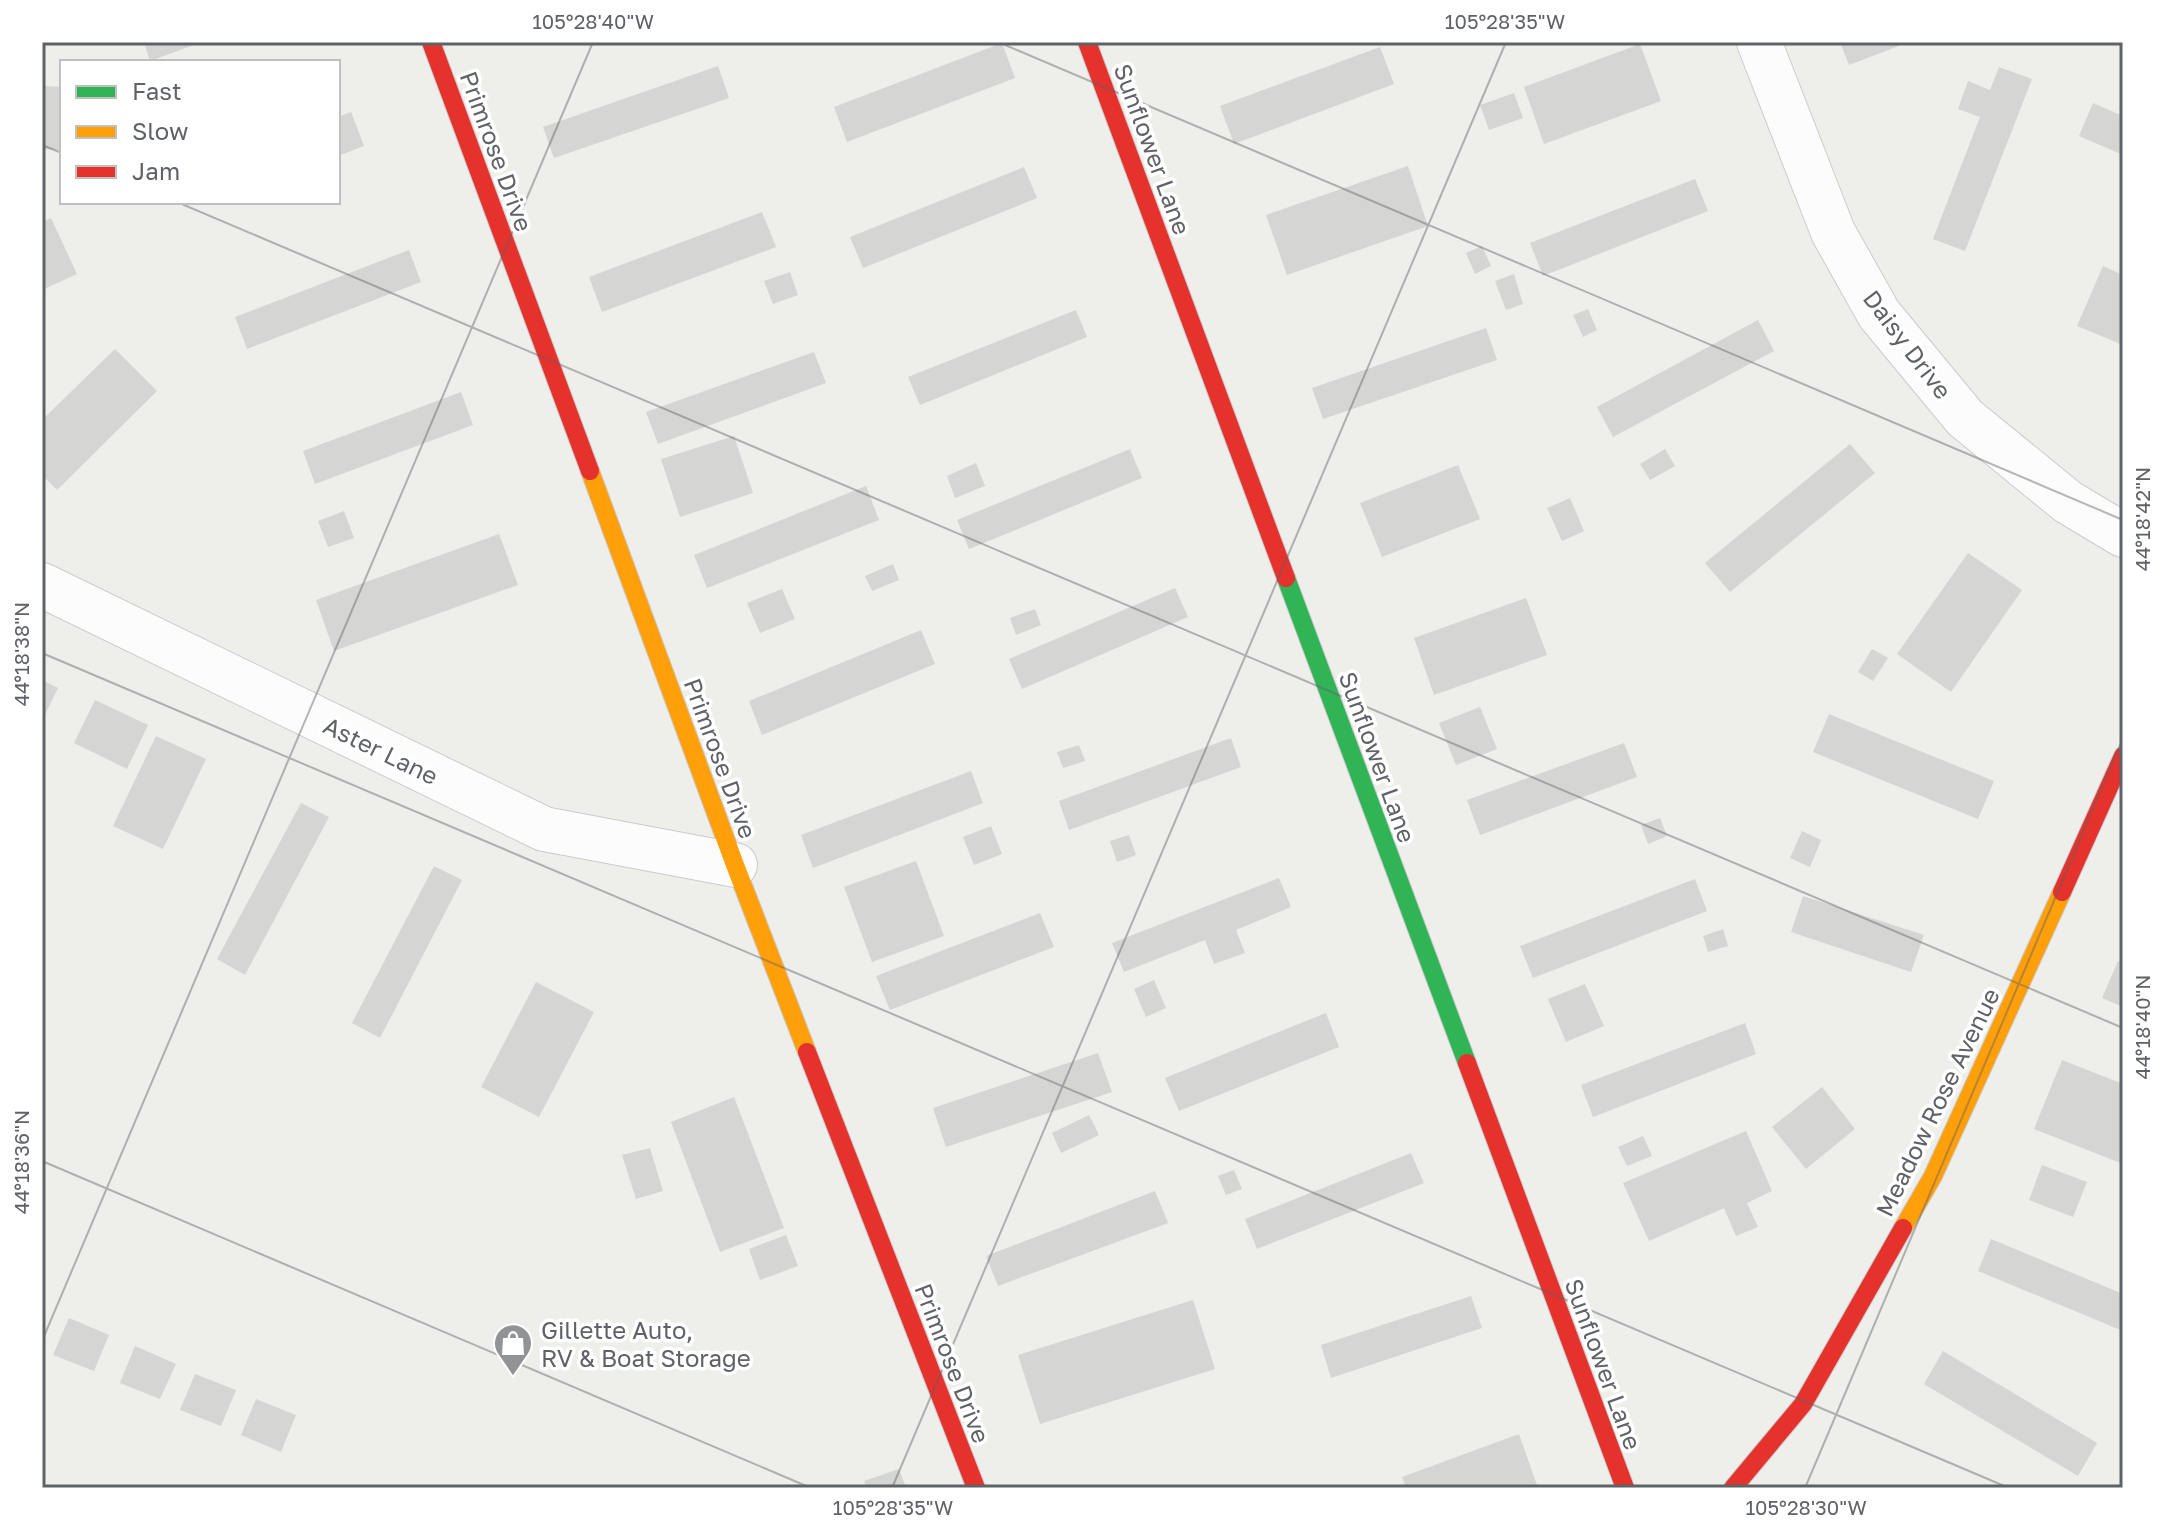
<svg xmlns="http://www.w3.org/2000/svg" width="2165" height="1530" font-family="'Golos Text',sans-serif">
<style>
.building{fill:#d5d5d3}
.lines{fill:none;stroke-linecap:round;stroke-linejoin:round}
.street-casing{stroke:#cbcccb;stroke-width:46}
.fast-casing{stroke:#cacaca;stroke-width:20}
.slow-casing{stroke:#cacaca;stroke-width:20}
.jam-casing{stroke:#cacaca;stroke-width:20}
.street{stroke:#fcfcfc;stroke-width:44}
.fast{stroke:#30b455;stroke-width:18}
.slow{stroke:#ff9f0a;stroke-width:18}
.jam{stroke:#e5322d;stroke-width:18}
.ticks{fill:none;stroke:#5f6267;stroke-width:2;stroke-opacity:0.45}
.labels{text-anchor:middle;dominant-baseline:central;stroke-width:7;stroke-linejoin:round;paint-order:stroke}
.street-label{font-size:24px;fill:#5f6267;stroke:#fff}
.poi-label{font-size:24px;fill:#5f6267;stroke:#fff;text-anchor:start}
.neatline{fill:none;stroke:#5f6267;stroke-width:3}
.ticks-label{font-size:20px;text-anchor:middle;fill:#5f6267}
</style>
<rect width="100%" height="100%" fill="#eeeeea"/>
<!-- building -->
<g class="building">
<polygon points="144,42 202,42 150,61"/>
<polygon points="1840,42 1909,42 1849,65"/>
<polygon points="1002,43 1015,78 847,142 834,107"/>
<polygon points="1640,44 1661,101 1544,144 1524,87"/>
<polygon points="1380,47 1394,84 1234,144 1220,106"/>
<polygon points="718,66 729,98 554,158 543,127"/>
<polygon points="1999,67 2032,79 1965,251 1933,239 1980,117 1958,109 1968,81 1990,90"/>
<polygon points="42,86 62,87 62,150 42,149"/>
<polygon points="1514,93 1523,118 1489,130 1480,105"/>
<polygon points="2093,103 2123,116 2123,155 2079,136"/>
<polygon points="351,112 364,146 338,156 338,117"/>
<polygon points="1408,166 1428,226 1287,275 1266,215"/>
<polygon points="1024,167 1037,198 863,268 850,237"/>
<polygon points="1695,179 1708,211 1543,276 1530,243"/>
<polygon points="762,212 776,247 602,312 589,277"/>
<polygon points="51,218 77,274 42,290 42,222"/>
<polygon points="1482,246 1491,266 1475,274 1466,253"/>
<polygon points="409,250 421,282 247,349 235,317"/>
<polygon points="2103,266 2123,275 2123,345 2077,326"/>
<polygon points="790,272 798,295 773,304 764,281"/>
<polygon points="1514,274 1523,304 1506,310 1495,281"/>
<polygon points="1588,309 1597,330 1583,337 1573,315"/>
<polygon points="1076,310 1087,337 920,405 908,377"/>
<polygon points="1758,320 1774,351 1613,437 1597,407"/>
<polygon points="1486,328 1497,360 1323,419 1312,388"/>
<polygon points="115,349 157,391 57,490 42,475 42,420"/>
<polygon points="814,352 826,383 658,444 646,412"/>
<polygon points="461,392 473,425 315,484 303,451"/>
<polygon points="734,436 753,493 680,517 661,459"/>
<polygon points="1850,444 1875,473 1730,592 1705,563"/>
<polygon points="1130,449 1142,478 969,549 957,520"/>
<polygon points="1665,449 1675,466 1650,480 1640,464"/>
<polygon points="976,463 985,486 955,498 947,476"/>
<polygon points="1458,465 1480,519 1382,557 1360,503"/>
<polygon points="866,486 879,520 707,588 694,555"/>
<polygon points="1570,498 1584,531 1562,541 1547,508"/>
<polygon points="344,511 354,538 328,547 318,521"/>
<polygon points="499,534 518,585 334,651 316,600"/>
<polygon points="1968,553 2022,590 1951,692 1897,654"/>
<polygon points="893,564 899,580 872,591 865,576"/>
<polygon points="1175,588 1188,617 1022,689 1009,659"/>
<polygon points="782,589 795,619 760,633 747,603"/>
<polygon points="1526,598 1547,655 1434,695 1414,638"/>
<polygon points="1035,609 1041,625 1016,635 1010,618"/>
<polygon points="921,630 935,664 762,735 749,701"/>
<polygon points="1872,649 1888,658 1873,681 1858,672"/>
<polygon points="42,680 58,688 42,721"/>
<polygon points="95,700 148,725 127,769 74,743"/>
<polygon points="1480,707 1497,749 1456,765 1439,723"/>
<polygon points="1829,714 1994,781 1978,819 1813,752"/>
<polygon points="156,736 206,759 163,849 113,826"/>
<polygon points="1231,738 1241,767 1069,830 1059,801"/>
<polygon points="1624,743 1637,777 1480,835 1467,800"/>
<polygon points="1079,745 1085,761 1063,768 1057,752"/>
<polygon points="971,771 983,803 813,868 801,835"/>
<polygon points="301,803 329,817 245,975 217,959"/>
<polygon points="1660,818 1667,836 1648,844 1641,825"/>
<polygon points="991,826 1002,854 974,865 963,837"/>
<polygon points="1802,831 1821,840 1810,867 1790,858"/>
<polygon points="1129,835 1136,855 1117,862 1110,841"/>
<polygon points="916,861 944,936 872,962 844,887"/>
<polygon points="434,866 462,880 380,1038 352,1023"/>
<polygon points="1279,878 1291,907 1236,930 1245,953 1214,964 1205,940 1124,972 1112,943"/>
<polygon points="1695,879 1707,911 1533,978 1520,946"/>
<polygon points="1803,896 1924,935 1911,972 1791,932"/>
<polygon points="1040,913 1054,947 890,1010 876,976"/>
<polygon points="1723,929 1728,946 1708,952 1703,936"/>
<polygon points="2118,961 2123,963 2123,1007 2102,998"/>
<polygon points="1154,980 1166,1008 1146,1017 1134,989"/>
<polygon points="536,982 594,1012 539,1117 481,1087"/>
<polygon points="1585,984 1604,1026 1566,1042 1548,999"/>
<polygon points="1326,1013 1339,1047 1179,1111 1165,1078"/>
<polygon points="1745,1023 1756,1054 1593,1117 1581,1085"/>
<polygon points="1098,1053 1112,1092 946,1147 933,1108"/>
<polygon points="2062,1060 2123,1084 2123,1164 2034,1129"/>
<polygon points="1822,1087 1855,1129 1806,1169 1772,1127"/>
<polygon points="734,1097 784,1228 720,1252 671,1122"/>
<polygon points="1089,1115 1099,1135 1061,1153 1052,1133"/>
<polygon points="1746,1131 1772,1191 1747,1203 1758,1227 1736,1236 1724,1208 1649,1241 1623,1183"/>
<polygon points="1643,1136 1652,1156 1627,1166 1618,1147"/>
<polygon points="650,1148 663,1191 636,1199 622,1155"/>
<polygon points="1411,1153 1424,1183 1257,1249 1245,1219"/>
<polygon points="2042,1165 2087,1182 2073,1217 2029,1200"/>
<polygon points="1234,1170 1242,1189 1226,1195 1218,1176"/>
<polygon points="1155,1191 1168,1223 998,1286 986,1256"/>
<polygon points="786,1235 798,1266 760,1280 749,1249"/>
<polygon points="1991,1239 2123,1294 2123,1331 1978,1271"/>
<polygon points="1471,1296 1482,1328 1331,1378 1321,1345"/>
<polygon points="1193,1300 1215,1369 1040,1424 1018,1355"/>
<polygon points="69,1318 109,1335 94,1371 53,1355"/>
<polygon points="135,1346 176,1364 160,1399 120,1383"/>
<polygon points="1943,1351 2097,1443 2078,1476 1924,1384"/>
<polygon points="195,1374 236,1390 221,1426 180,1410"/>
<polygon points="256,1399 296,1415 281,1452 241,1435"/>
<polygon points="1519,1434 1538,1488 1406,1488 1402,1477"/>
<polygon points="899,1469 906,1488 867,1488 864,1481"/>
</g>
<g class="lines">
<!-- street casing -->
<g class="street-casing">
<g id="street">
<polyline points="1759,42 1833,232 1879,314 1965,418 2068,502 2123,535"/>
<polyline points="42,585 544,829 735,865"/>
</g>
</g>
<!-- fast casing -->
<g class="fast-casing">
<polyline id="fast" points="1286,578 1467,1063"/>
</g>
<!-- slow casing -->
<g class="slow-casing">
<g id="slow">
<polyline points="590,471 735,865 807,1052"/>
<polyline points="1903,1228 1933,1176 2062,892"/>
</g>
</g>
<!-- jam casing -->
<g class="jam-casing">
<g id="jam">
<polyline points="431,42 590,471"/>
<polyline points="1087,42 1286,578"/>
<polyline points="2062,892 2123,756"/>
<polyline points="807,1052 976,1488"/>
<polyline points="1467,1063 1625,1488"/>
<polyline points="1733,1488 1803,1404 1903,1228"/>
</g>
</g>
<!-- street -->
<use href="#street" class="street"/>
<!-- fast -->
<use href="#fast" class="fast"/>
<!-- slow -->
<use href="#slow" class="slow"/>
<!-- jam -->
<use href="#jam" class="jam"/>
</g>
<!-- ticks -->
<path class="ticks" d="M998,42L2123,520M42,145L62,153M177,202L2123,1028M42,653L2009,1488M42,1161L811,1488M42,1341L593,42M892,1488L1506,42M1805,1488L2123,738"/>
<!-- icons -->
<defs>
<g id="shop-pin" transform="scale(2)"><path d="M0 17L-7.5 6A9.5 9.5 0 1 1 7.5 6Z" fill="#919395" stroke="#fff"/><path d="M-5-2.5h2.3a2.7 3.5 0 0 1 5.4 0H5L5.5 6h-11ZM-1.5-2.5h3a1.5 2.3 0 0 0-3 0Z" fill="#fff"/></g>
</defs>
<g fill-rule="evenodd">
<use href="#shop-pin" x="513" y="1343"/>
</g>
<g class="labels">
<!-- street labels -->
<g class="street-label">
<text transform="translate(1153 149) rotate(70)">Sunflower Lane</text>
<text transform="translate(497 151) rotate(70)">Primrose Drive</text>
<text transform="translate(1908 344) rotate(53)">Daisy Drive</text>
<text transform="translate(381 750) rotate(26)">Aster Lane</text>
<text transform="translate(1378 757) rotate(70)">Sunflower Lane</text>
<text transform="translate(721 758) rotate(70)">Primrose Drive</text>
<text transform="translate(1937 1102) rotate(-64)">Meadow Rose Avenue</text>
<text transform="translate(953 1363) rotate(69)">Primrose Drive</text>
<text transform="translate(1604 1364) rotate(70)">Sunflower Lane</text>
</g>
<!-- poi labels -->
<g class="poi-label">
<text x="541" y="1329">Gillette Auto,<tspan x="541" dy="28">RV &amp; Boat Storage</tspan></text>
</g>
</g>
<!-- border -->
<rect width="2165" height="1530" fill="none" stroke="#ffffff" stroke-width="88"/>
<!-- legend -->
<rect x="60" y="60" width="280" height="144" fill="#ffffff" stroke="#bfc0c2" stroke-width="2"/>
<rect x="76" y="86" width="40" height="12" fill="#30b455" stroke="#bfc0c2" stroke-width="2"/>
<text x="132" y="100" font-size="24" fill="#5f6267">Fast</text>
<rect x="76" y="126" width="40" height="12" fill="#ff9f0a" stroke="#bfc0c2" stroke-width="2"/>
<text x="132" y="140" font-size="24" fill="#5f6267">Slow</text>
<rect x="76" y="166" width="40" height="12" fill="#e5322d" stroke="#bfc0c2" stroke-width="2"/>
<text x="132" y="180" font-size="24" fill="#5f6267">Jam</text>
<rect x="44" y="44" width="2077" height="1442" class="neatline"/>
<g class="ticks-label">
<text x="593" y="29">105°28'40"W</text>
<text x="1505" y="29">105°28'35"W</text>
<text transform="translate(2143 519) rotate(-90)" y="7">44°18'42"N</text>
<text transform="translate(22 654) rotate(-90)" y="7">44°18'38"N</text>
<text transform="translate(2143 1027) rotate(-90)" y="7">44°18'40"N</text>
<text transform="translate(22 1162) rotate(-90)" y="7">44°18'36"N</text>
<text x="893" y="1515">105°28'35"W</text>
<text x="1806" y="1515">105°28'30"W</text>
</g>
</svg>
